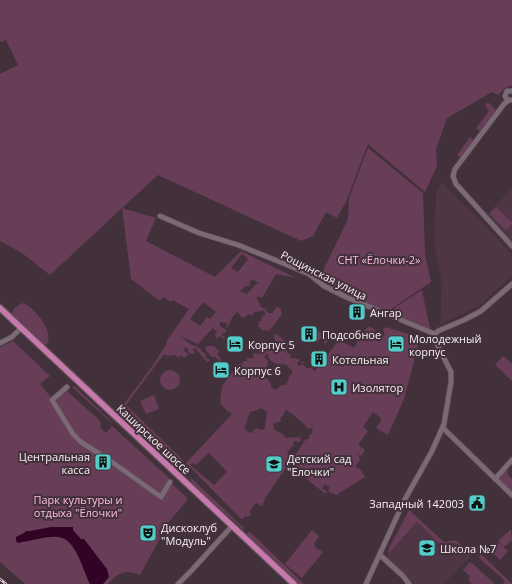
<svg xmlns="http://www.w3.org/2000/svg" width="512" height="584" font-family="'Open Sans',sans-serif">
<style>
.built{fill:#4e3645}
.green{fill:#683d58;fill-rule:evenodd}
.water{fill:#320325}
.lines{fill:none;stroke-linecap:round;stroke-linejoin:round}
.minor-casing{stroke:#5e5058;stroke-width:6}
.major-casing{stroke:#5e5058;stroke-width:8}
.minor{stroke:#7d6975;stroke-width:4.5}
.major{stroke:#c879ac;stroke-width:5.5}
.rail-casing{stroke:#ddd0d8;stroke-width:2.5}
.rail{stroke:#42313b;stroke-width:1;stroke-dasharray:3;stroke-linecap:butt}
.labels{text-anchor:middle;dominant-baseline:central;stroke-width:4;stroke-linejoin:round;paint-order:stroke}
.park-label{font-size:11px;fill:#ffbce4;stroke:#42313b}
.street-label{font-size:11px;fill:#f8ecf3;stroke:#42313b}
.poi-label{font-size:11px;fill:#f8ecf3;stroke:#42313b;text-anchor:start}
</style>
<rect width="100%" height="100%" fill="#42313b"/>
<!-- built -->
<g class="built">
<polygon points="442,183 480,220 512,255 512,275 479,306 440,325 442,282 435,248 435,224 436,193"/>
<polygon points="512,188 512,241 488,214"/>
<polygon points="417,522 439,543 457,543 471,556 443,584 414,584 388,559 388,554"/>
</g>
<!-- green -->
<g class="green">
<path d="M0,0H512V85L505,88L498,95L492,92L447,118L436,149L437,166L425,192L368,144L346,202L337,218L326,212L313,236L301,241L158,175L122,208L156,218L146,241L215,277L241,251L296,278L276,274L262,298L258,296L257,298L261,307L266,309L268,313H273V310H276L275,307H277L281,309L282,314L269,331L262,330L258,326L259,321H262L261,318L265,315V311L262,310L261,311L255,312L252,316L249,314L245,317L242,318L238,312C231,316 231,321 227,328L226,327L227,323L221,322L219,325L226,330V332L221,335L225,337L224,339L220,336L217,339L215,335L217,332L213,328L198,344L180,336V337C184,338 185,340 189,343C194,347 200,346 202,352L205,353L206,358L209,359V362H207L195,348L192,350L194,351V354H190L187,348L185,347L184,351L189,354L184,358L179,355L180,359L175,355L168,356L164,354L126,405L184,461L182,464H177L163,454L164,450L160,449L129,419L131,412L124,404L151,368L167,343L166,342L189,309L172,300L171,302L163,297L160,301L131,279L122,208L50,275L22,253L0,241V74L18,65L6,40L0,42ZM242,254L248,259L238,272L231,268ZM254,280L259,284H256L246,295L244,292H241L240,290H241L246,286H250V281ZM203,302L216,312L210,319L207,317L200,326L190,319Z"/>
<polygon points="487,103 489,103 496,110 480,131 476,128 489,111 485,105"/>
<polygon points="470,137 474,141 462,157 460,157 457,155"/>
<polygon points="368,148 423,193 425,254 431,282 388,311 383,311 345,296 319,279 348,219 349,198"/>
<polygon points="496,207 512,222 512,224 506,230 489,214"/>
<polygon points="422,290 430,329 388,312"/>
<path d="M24,303C36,310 54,331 47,345L43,344L12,315C11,309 19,304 24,303Z"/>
<path d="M369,326L375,330L377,334L383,337L385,335L383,329L386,327L420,338L404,399L388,435L376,428L382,419L373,412L363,427L368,431L358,445L365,450L362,455L360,456L358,454L359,458L361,459L355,466L361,470L365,477L336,495L328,491L330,488L325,484L322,488L327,492L326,494C314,486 306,476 294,471L292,466L290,463L306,439H309V435L313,433L312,431L313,429L310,428L308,429C305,424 292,413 286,410L284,412V414L280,419L281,421L280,422H278L273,424L275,430L284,435L285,438L300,437L301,440L299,442L294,441L293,443L294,444L287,453L292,456L290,458L292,459L265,498L263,505L260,506L258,503L255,504L250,511L251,515L248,517L246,516L243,519H241L186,463L232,414L226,410L220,403L222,386L239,364H242L244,361H247V358H254L253,353H256L259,354L260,353L258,351L269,341L279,352H281L282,348L287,349V353L291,355L290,358L299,359V362H298L297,365L300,366L302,362L304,361V363L301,364L302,365H304L306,368H311L315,371L339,340L354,348L363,332ZM266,354H268C268,363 278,365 286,364L293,372L288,378L289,379L286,385H281L276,390L271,387C271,381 268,379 263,377L268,371L267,370L268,361L264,357ZM261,408L267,412L265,428L262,430L256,428L253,432L250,433L244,428C248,423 247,417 250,412L257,410ZM209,453L227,472L214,485L190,465L193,463L196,465Z"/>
<polygon points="319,331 327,337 330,334 332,335 325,345 324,341 321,338 317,342 313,339 316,336 315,334"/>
<polygon points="276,334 293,347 292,352 289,348 283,346 284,344 278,343 274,340 275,338 273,335"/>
<path d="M13,341L50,376L40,384L54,401L66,390L100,421L101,424L100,427L106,433L112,426L170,479L169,481L188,499L169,522L140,575C123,569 120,572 108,584H25L0,562V347Z"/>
<polygon points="207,346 214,346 219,351 217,354 221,359 221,362 214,356 212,357 205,349"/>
<polygon points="503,356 512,364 512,381 495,365"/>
<circle cx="170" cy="380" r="10"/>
<polygon points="74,386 110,420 112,423 73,388 72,387"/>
<polygon points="154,395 159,409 146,414 140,401"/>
<polygon points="505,470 508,471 508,475 512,479 512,493 499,481 498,478"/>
<polygon points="190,477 244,528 244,530 193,485"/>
<polygon points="409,510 444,542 456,540 471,555 470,556 457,543 439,543 417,522 388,554 389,548"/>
<polygon points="511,529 512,540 504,547 498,541"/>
<polygon points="312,530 319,536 314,544 316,548 323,552 302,578 285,564"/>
<polygon points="249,531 304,584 297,584 247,536 247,534"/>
<polygon points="499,543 508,551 500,560 491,551"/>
<polygon points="480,555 483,556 512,584 503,584 505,582 502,578 479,558"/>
<polygon points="470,562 473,564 495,584 472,584 468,579 470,576 463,570"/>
</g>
<!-- water -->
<path class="water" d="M73,527V530L81,539H84L107,569L109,577L103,584H90C83,571 76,538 58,537C45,536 31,541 18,543L16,541V537L24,533L26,531H30L51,527Z"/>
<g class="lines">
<!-- minor casing -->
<g class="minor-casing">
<g id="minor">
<polyline points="512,91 507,91 505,96 507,100 512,100"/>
<polyline points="509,100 504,104 455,169 453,176 456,184 512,246"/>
<polyline points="160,216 199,233 238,245 285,264 309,274 324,286 346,297 435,334"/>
<polyline points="0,343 12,337 21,328"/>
<polyline points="67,387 52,400 73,434 81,442 112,462 161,497 170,482"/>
<polyline points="443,428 512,495"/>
<polyline points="495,479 512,460"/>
<polyline points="380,555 403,576 409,584"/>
<polyline points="178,584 192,570 232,526"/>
<polyline points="366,584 404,501 432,451 444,424 451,382 451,372 435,340 435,334 438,331 464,320 481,311 512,284"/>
</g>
</g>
<!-- major casing -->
<g class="major-casing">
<polyline id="major" points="0,308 294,584"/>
</g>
<!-- minor -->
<use href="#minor" class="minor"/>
<!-- major -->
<use href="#major" class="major"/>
<!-- rail casing -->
<g class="rail-casing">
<polyline id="rail" points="0,579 6,584"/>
</g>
<!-- rail -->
<use href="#rail" class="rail"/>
</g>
<!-- icons -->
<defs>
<g id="building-square" transform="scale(0.9)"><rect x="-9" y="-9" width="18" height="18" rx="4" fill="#53cdc9" stroke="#42313b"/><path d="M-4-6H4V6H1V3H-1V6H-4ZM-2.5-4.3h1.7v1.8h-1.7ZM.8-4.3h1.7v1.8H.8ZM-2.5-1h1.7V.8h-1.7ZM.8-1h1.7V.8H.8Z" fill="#111"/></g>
<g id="hotel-square" transform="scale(0.9)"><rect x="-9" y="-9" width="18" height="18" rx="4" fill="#53cdc9" stroke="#42313b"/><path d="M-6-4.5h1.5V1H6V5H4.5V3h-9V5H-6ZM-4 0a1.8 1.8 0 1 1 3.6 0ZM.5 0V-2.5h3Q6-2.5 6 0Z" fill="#111"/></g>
<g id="hospital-square" transform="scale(0.9)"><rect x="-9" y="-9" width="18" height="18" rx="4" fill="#53cdc9" stroke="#42313b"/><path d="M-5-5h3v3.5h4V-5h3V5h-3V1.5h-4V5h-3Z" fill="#111"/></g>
<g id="school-square" transform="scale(0.9)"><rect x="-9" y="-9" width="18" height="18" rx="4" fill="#53cdc9" stroke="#42313b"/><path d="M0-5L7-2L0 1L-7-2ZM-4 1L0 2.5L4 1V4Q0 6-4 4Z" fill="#111"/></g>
<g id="civic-square" transform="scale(0.9)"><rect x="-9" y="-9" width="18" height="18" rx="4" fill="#53cdc9" stroke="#42313b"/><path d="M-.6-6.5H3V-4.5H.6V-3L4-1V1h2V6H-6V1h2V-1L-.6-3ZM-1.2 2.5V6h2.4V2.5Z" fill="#111"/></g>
<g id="theatre-square" transform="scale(0.9)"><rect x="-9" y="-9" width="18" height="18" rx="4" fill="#53cdc9" stroke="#42313b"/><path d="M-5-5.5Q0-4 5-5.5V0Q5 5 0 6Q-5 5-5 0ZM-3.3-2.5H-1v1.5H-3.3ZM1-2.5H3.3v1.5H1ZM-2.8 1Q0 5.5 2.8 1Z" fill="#111"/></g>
</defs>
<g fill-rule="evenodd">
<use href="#building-square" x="357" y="312"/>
<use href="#building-square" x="309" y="334"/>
<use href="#hotel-square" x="235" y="344"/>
<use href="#hotel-square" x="396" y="344"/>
<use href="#building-square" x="319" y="359"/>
<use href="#hotel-square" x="221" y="370"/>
<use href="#hospital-square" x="339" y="387"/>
<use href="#building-square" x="103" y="462"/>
<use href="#school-square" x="274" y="464"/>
<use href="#civic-square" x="477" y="503"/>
<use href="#theatre-square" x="148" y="533"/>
<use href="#school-square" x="427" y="548"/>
</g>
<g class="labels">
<!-- park labels -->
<g class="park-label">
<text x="379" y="259">СНТ «Ёлочки-2»</text>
<text x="78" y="499">Парк культуры и<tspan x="78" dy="13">отдыха "Ёлочки"</tspan></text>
</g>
<!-- street labels -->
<g class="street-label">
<text transform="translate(324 275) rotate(27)">Рощинская улица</text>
<text transform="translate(154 439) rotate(43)">Каширское шоссе</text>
</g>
<!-- poi labels -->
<g class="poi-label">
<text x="370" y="312">Ангар</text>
<text x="322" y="334">Подсобное</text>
<text x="409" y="338">Молодежный<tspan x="409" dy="13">корпус</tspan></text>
<text x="248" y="344">Корпус 5</text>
<text x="332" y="359">Котельная</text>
<text x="234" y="370">Корпус 6</text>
<text x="352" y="387">Изолятор</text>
<text x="90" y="456" text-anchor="end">Центральная<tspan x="90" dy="13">касса</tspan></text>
<text x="287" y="458">Детский сад<tspan x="287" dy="13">"Елочки"</tspan></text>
<text x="464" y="503" text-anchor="end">Западный 142003</text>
<text x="161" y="527">Дискоклуб<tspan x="161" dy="13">"Модуль"</tspan></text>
<text x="440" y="548">Школа №7</text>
</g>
</g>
</svg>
